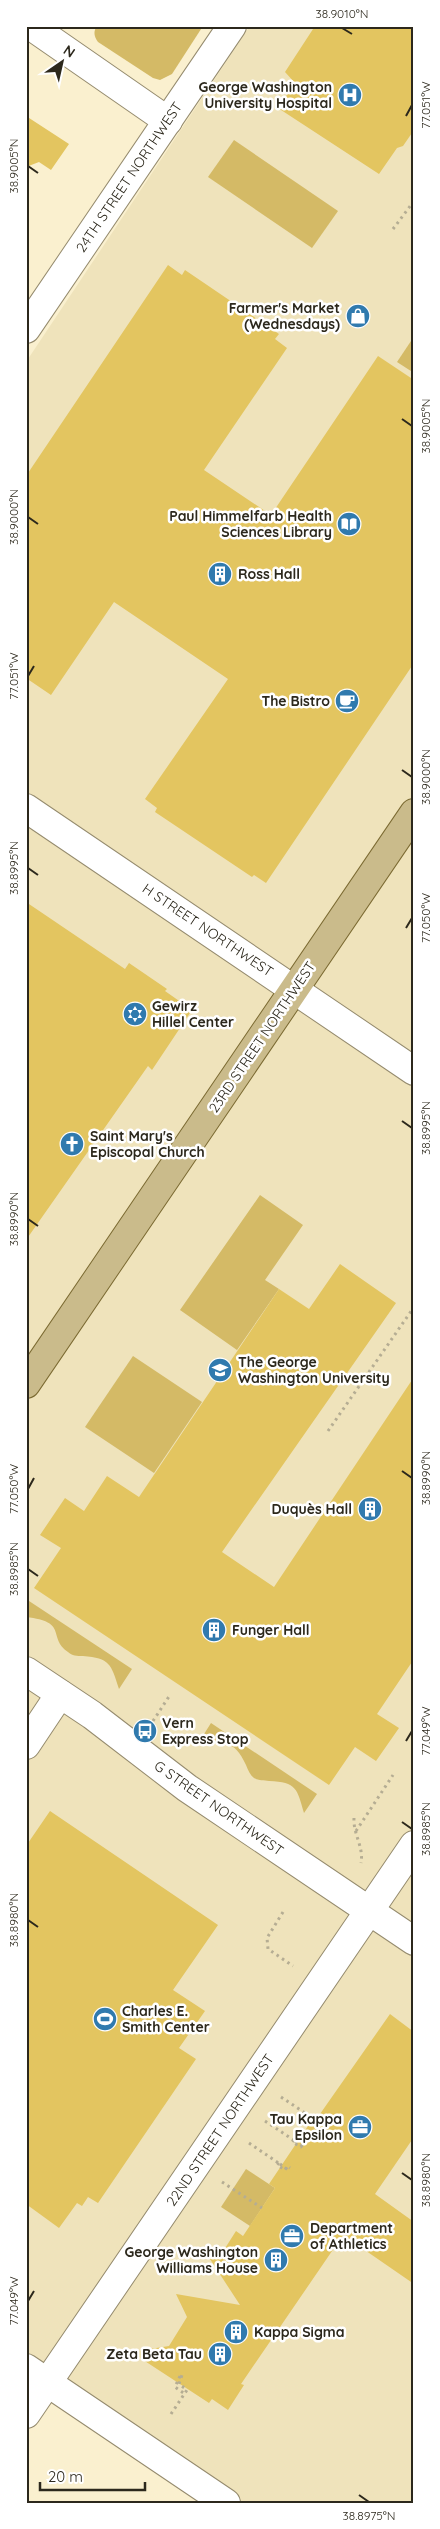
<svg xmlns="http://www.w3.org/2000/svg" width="440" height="2529" font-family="Quicksand,sans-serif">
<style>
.built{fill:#efe3bb}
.green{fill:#d4ba66}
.building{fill:#e3c560}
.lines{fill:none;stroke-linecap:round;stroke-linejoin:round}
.minor-casing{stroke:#958b6e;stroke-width:30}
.major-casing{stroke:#7b6a32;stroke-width:30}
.path{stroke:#b5ad93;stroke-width:3;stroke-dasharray:2.5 4;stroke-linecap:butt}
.minor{stroke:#fff;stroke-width:28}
.major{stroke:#cabb8b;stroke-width:28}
.path-bridge{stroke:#b5ad93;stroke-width:3;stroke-dasharray:2.5 4;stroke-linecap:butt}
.ticks{fill:none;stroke:#2c281c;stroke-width:2}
.labels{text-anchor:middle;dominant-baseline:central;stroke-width:5;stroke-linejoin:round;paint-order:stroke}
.poi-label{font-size:14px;font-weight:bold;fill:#2c281c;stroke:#fff;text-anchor:start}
.street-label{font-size:14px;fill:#2c281c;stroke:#fff}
.neatline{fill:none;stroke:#2c281c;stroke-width:2}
.ticks-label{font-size:12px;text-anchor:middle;fill:#2c281c}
</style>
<rect width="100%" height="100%" fill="#faf0cf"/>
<!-- built -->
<polygon class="built" points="250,26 414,26 414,2503 227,2503 47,2379 26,2407 26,362"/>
<!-- green -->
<g class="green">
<path d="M97,26H203L172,74L160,80L153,78L98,42C94,37 93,31 97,26Z"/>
<polygon points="234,140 338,211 312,248 208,177"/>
<polygon points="411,341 414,343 414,373 397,362"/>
<polygon points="260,1195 303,1225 265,1280 279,1289 237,1350 180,1310"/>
<polygon points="133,1356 202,1402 154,1473 85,1427"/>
<path d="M26,1599L132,1669L119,1689C111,1664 110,1658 83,1656C77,1656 72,1656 68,1652C47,1637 69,1622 26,1617Z"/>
<path d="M211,1723L317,1794L304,1813C297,1789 297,1782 269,1781C264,1780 259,1781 254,1778C250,1775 248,1770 246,1765C234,1739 224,1743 199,1742Z"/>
<polygon points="246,2169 275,2188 250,2226 221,2207"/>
</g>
<!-- building -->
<g class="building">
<polygon points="315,26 414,26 414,130 403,146 397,148 379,174 278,108 295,83 285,72"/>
<polygon points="26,116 69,144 51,170 39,162 26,167"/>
<polygon points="168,265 182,275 185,270 279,334 275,339 287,348 204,470 271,515 378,356 414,380 414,663 266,883 254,875 252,877 155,812 157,808 145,799 228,679 114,602 51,695 26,678 26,476"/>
<polygon points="26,902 125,969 129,963 167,989 165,991 192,1010 152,1070 148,1066 26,1240"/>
<polygon points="340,1264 396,1303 222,1552 274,1587 414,1377 414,1659 377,1714 399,1728 376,1761 355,1747 329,1785 34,1588 61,1548 40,1535 65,1498 84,1511 107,1476 139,1497 279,1289 309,1309"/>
<polygon points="50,1811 218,1925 173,1990 205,2011 179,2048 196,2059 98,2203 88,2197 82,2206 77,2203 59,2228 26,2204 26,1846"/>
<polygon points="390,2014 414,2032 414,2137 375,2194 414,2222 414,2284 343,2235 241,2384 244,2385 228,2410 212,2399 209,2403 131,2352 169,2346 187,2317 176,2294 240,2305 208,2256 222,2253 236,2231 243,2236 275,2188 269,2184 310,2123 313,2124"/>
</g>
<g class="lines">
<!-- minor casing -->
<g class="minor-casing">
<g id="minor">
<polyline points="31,26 168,121"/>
<polyline points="26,329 232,26"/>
<polyline points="26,808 414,1071"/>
<polyline points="26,1671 92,1715 187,1788 414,1941"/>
<polyline points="26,1745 60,1694"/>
<polyline points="26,2368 226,2503"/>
<polyline points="26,2414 414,1845"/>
</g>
</g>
<!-- major casing -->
<g class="major-casing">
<polyline id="major" points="26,1384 414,813"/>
</g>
<!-- path -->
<g class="path">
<polyline points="393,229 414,201"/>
<polyline points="328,1431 414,1307"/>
<polyline points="153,1721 170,1695"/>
<path d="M354,1818C353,1834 364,1847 361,1863"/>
<polyline points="356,1831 393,1775"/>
<polyline points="283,1912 267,1938 268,1949 293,1966"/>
<polyline points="281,2097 311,2117"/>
<polyline points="310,2117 309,2119 316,2124 319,2120 321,2122"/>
<polyline points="265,2121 295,2141"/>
<polyline points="294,2140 292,2142 301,2147 303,2144 305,2145"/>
<polyline points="249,2143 280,2164"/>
<polyline points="279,2163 277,2165 285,2170 287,2166 290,2168"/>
<polyline points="222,2182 262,2208"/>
<polyline points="180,2376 175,2387 185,2394"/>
<polyline points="171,2414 187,2390 179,2384 183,2372"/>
</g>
<!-- minor -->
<use href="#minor" class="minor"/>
<!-- major -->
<use href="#major" class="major"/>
<!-- path-bridge -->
<g class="path-bridge">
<polyline points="311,2117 320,2123"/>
<polyline points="295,2141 304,2147"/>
<polyline points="280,2164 288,2170"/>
</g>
</g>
<!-- ticks -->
<path class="ticks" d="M342,28L352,34M406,116L412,105M28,166L38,173M402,419L412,426M28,517L38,524M28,676L34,666M402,770L412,777M28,868L38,875M406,928L412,918M402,1121L412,1128M28,1219L38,1226M402,1471L412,1478M28,1489L34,1478M28,1569L38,1576M406,1741L412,1731M402,1822L412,1829M28,1920L38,1927M402,2173L412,2180M28,2301L34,2291M359,2495L369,2502"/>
<!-- icons -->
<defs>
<g id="hospital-disc" transform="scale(1.25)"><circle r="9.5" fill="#307aae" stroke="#fff"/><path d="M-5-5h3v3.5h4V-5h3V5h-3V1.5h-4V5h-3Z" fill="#fff"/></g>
<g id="shop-disc" transform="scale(1.25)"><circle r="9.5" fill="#307aae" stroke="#fff"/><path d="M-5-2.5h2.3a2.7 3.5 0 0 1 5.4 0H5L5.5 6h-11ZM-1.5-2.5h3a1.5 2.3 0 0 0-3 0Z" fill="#fff"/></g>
<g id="library-disc" transform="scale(1.25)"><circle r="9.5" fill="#307aae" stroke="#fff"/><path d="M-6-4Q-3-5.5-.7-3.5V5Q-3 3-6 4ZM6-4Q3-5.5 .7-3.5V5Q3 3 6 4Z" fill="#fff"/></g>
<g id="building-disc" transform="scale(1.25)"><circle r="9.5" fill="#307aae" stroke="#fff"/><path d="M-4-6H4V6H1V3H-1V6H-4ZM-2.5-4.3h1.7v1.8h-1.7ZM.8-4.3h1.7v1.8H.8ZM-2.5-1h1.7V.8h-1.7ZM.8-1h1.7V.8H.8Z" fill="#fff"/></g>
<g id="cafe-disc" transform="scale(1.25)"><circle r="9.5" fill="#307aae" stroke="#fff"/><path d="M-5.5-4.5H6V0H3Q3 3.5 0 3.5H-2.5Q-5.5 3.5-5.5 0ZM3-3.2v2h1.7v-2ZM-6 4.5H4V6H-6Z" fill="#fff"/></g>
<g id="synagogue-disc" transform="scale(1.25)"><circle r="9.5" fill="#307aae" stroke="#fff"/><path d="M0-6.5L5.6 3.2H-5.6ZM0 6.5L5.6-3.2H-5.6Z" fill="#fff"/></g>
<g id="church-disc" transform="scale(1.25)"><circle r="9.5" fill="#307aae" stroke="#fff"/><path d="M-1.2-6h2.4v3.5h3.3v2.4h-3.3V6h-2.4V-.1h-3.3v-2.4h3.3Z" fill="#fff"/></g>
<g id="university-disc" transform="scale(1.25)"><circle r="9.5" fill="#307aae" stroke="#fff"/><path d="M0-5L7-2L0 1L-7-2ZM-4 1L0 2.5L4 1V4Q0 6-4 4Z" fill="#fff"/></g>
<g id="bus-disc" transform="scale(1.25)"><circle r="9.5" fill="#307aae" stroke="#fff"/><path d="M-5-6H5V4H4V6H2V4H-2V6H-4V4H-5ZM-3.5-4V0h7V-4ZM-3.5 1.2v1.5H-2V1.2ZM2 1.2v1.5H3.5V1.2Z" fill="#fff"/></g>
<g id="stadium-disc" transform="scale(1.25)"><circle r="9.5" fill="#307aae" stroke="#fff"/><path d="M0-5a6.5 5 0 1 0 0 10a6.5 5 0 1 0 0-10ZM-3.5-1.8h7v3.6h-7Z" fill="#fff"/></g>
<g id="office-disc" transform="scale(1.25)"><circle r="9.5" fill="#307aae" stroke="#fff"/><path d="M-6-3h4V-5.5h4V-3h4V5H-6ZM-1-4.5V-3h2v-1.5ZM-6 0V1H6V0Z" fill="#fff"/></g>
</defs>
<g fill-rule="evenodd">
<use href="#hospital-disc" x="350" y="95"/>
<use href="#shop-disc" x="358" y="316"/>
<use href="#library-disc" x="349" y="524"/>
<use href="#building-disc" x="220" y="574"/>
<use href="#cafe-disc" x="347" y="701"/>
<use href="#synagogue-disc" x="135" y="1014"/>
<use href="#church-disc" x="72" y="1144"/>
<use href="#university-disc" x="220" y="1370"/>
<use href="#building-disc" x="370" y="1509"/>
<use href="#building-disc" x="214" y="1630"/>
<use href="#bus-disc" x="145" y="1731"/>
<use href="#stadium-disc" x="105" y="2019"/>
<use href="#office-disc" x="360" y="2127"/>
<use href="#office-disc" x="292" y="2236"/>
<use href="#building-disc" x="276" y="2260"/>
<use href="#building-disc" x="236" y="2332"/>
<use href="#building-disc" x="220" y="2354"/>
</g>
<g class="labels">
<!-- poi labels -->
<g class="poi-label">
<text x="332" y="87" text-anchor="end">George Washington<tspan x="332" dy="16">University Hospital</tspan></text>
<text x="340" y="308" text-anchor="end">Farmer's Market<tspan x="340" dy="16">(Wednesdays)</tspan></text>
<text x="332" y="516" text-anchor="end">Paul Himmelfarb Health<tspan x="332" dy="16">Sciences Library</tspan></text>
<text x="238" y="574">Ross Hall</text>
<text x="330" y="701" text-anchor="end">The Bistro</text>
<text x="152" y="1006">Gewirz<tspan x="152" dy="16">Hillel Center</tspan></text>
<text x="90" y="1136">Saint Mary's<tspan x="90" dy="16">Episcopal Church</tspan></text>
<text x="238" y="1362">The George<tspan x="238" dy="16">Washington University</tspan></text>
<text x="352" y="1509" text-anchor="end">Duquès Hall</text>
<text x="232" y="1630">Funger Hall</text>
<text x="162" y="1723">Vern<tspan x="162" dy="16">Express Stop</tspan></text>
<text x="122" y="2011">Charles E.<tspan x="122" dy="16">Smith Center</tspan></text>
<text x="342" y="2119" text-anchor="end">Tau Kappa<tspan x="342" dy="16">Epsilon</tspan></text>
<text x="310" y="2228">Department<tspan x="310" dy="16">of Athletics</tspan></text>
<text x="258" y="2252" text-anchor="end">George Washington<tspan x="258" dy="16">Williams House</tspan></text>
<text x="254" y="2332">Kappa Sigma</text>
<text x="202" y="2354" text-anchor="end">Zeta Beta Tau</text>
</g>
<!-- street labels -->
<g class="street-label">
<text transform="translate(129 177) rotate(-56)">24TH STREET NORTHWEST</text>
<text transform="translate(208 930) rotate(34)">H STREET NORTHWEST</text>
<text transform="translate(262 1037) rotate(-56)">23RD STREET NORTHWEST</text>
<text transform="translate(219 1808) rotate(35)">G STREET NORTHWEST</text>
<text transform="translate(220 2130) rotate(-56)">22ND STREET NORTHWEST</text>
</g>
</g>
<!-- border -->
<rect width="440" height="2529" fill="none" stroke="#ffffff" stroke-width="55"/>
<!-- north arrow -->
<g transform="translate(62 62) rotate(34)" stroke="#ffffff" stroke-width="4" paint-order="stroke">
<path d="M0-4L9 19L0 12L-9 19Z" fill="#2c281c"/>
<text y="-8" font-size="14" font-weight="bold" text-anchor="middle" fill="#2c281c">N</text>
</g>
<!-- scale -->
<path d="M40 2482v8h105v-8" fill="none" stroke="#2c281c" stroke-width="2.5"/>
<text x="48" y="2482" font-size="15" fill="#2c281c" stroke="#ffffff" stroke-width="4" paint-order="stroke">20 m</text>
<rect x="28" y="28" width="384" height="2474" class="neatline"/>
<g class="ticks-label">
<text x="342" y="18">38.9010°N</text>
<text transform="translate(426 105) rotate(-90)" y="4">77.051°W</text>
<text transform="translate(14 166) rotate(-90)" y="4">38.9005°N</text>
<text transform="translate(426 426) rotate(-90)" y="4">38.9005°N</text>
<text transform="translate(14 517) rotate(-90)" y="4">38.9000°N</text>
<text transform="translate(14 676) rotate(-90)" y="4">77.051°W</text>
<text transform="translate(426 777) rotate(-90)" y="4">38.9000°N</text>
<text transform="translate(14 868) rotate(-90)" y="4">38.8995°N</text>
<text transform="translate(426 918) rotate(-90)" y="4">77.050°W</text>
<text transform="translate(426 1128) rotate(-90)" y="4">38.8995°N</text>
<text transform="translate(14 1219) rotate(-90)" y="4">38.8990°N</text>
<text transform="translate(426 1478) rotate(-90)" y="4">38.8990°N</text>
<text transform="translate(14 1489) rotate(-90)" y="4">77.050°W</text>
<text transform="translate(14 1569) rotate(-90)" y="4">38.8985°N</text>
<text transform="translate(426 1731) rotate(-90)" y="4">77.049°W</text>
<text transform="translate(426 1829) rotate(-90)" y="4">38.8985°N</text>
<text transform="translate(14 1920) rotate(-90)" y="4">38.8980°N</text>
<text transform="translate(426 2180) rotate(-90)" y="4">38.8980°N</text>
<text transform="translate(14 2301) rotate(-90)" y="4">77.049°W</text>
<text x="369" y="2520">38.8975°N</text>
</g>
</svg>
